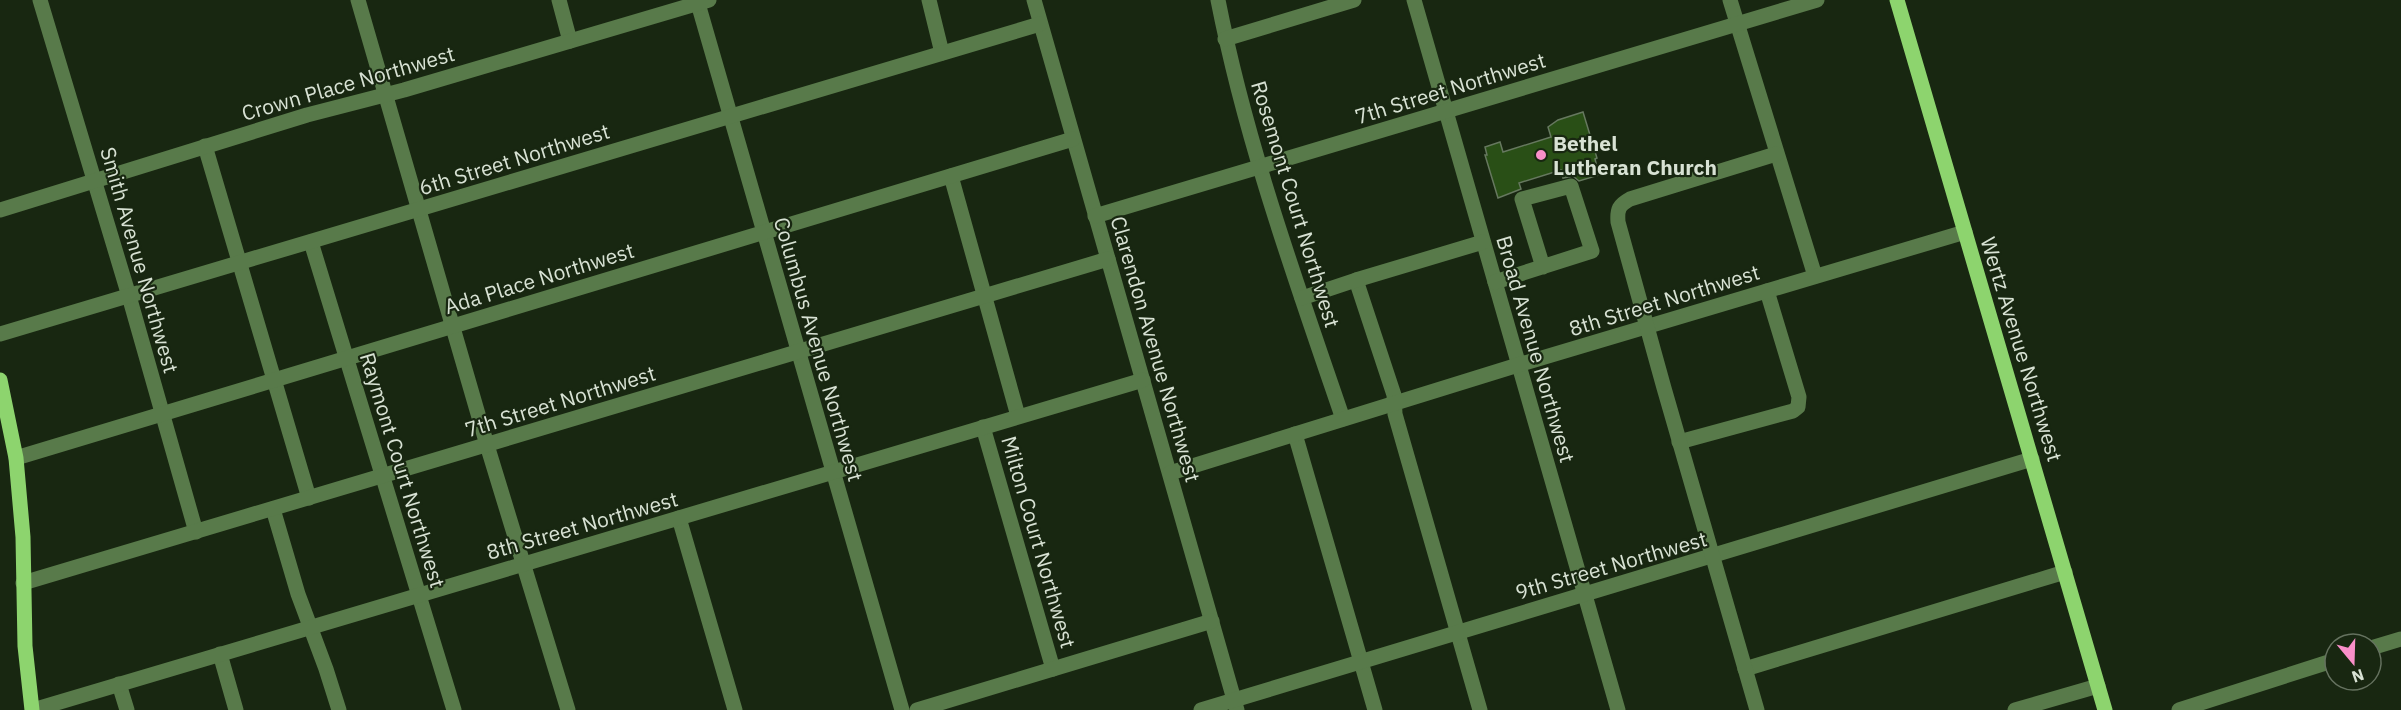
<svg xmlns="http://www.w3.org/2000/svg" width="2401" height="710" font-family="'IBM Plex Sans',sans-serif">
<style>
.building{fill:#294f16;stroke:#66785f;stroke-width:1.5}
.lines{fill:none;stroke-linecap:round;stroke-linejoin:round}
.minor{stroke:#587a4a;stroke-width:15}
.major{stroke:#8dd46e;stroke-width:15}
.poi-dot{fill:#f98fc9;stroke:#182711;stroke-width:2}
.labels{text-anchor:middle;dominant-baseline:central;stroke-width:4.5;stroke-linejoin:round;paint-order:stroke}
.street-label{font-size:21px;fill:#d8e2d4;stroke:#182711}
.poi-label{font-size:21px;font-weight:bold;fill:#d8e2d4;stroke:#182711;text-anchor:start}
</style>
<rect width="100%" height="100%" fill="#182711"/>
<!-- building -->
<polygon class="building" points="1583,112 1597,158 1595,159 1599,175 1579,181 1573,176 1563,178 1561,170 1519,183 1521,189 1498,198 1485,155 1487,155 1485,147 1500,142 1503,152 1551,137 1548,127 1558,120"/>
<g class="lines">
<!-- minor -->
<g class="minor">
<polyline points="40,0 129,296 196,532"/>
<polyline points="358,0 487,445 568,710"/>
<polyline points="559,0 570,41"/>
<polyline points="697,0 902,710"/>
<polyline points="929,0 942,53"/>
<polyline points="1034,0 1237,710"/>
<path d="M1218,0C1246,143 1296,281 1343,419"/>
<polyline points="1414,0 1618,710"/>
<polyline points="1730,0 1815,276"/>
<polyline points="1225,39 1354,0"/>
<polyline points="205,146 309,498"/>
<polyline points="951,176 1018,416"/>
<polyline points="0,210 307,115 404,90 709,0"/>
<polyline points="1095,216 1817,0"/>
<polyline points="311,242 454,710"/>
<polyline points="1356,280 1394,395 1395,414 1480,710"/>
<polyline points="1495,282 1592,251 1571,186 1522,199 1543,267"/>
<polyline points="1302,298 1356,280 1483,242"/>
<polyline points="0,334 1040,24"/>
<polyline points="983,427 1053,669"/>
<polyline points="1295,434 1375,710"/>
<polyline points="1679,442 1793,411 1798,407 1799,397 1767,291"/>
<polyline points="16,458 1073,139"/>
<polyline points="1170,473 1518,365 1965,232"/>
<polyline points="273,509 298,594 326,669 339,710"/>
<polyline points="679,518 735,710"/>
<polyline points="23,583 1108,259"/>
<polyline points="2371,648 2401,639"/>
<polyline points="220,654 236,710"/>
<polyline points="1745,669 2065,572"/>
<polyline points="119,684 127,710"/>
<polyline points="33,710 1143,380"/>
<polyline points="917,710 1212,621"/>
<polyline points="1201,710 2032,459"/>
<path d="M1757,710L1664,388L1618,222C1617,209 1619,205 1630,199L1776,154"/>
<polyline points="2015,710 2098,686"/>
<polyline points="2179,710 2335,660"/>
</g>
<!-- major -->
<g class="major">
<polyline points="1897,0 2105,710"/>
<polyline points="0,380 16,458 23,537 25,646 32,710"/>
</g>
</g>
<!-- markers -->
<circle class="poi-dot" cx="1541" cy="155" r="6"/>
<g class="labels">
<!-- street labels -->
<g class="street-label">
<text transform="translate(348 83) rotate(-16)">Crown Place Northwest</text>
<text transform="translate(1450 88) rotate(-17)">7th Street Northwest</text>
<text transform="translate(514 159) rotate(-17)">6th Street Northwest</text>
<text transform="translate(1296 204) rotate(73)">Rosemont Court Northwest</text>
<text transform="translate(140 260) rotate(74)">Smith Avenue Northwest</text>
<text transform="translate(539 278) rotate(-17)">Ada Place Northwest</text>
<text transform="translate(1664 300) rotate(-17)">8th Street Northwest</text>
<text transform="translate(819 349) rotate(74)">Columbus Avenue Northwest</text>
<text transform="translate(1156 349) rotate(74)">Clarendon Avenue Northwest</text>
<text transform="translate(1536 349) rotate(74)">Broad Avenue Northwest</text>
<text transform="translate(2022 349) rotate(73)">Wertz Avenue Northwest</text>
<text transform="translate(560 401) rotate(-17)">7th Street Northwest</text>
<text transform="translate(403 470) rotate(73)">Raymont Court Northwest</text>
<text transform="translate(582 525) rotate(-16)">8th Street Northwest</text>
<text transform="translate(1039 542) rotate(74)">Milton Court Northwest</text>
<text transform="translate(1611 565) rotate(-16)">9th Street Northwest</text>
</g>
<!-- poi labels -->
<g class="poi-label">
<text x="1553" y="143">Bethel<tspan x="1553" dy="24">Lutheran Church</tspan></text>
</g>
</g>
<!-- north arrow -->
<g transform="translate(2353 662) rotate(161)"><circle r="28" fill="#182711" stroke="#65725f" stroke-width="1.5"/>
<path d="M0-4.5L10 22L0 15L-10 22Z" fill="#f98fc9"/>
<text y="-9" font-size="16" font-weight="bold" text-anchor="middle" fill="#d8e2d4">N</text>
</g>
</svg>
